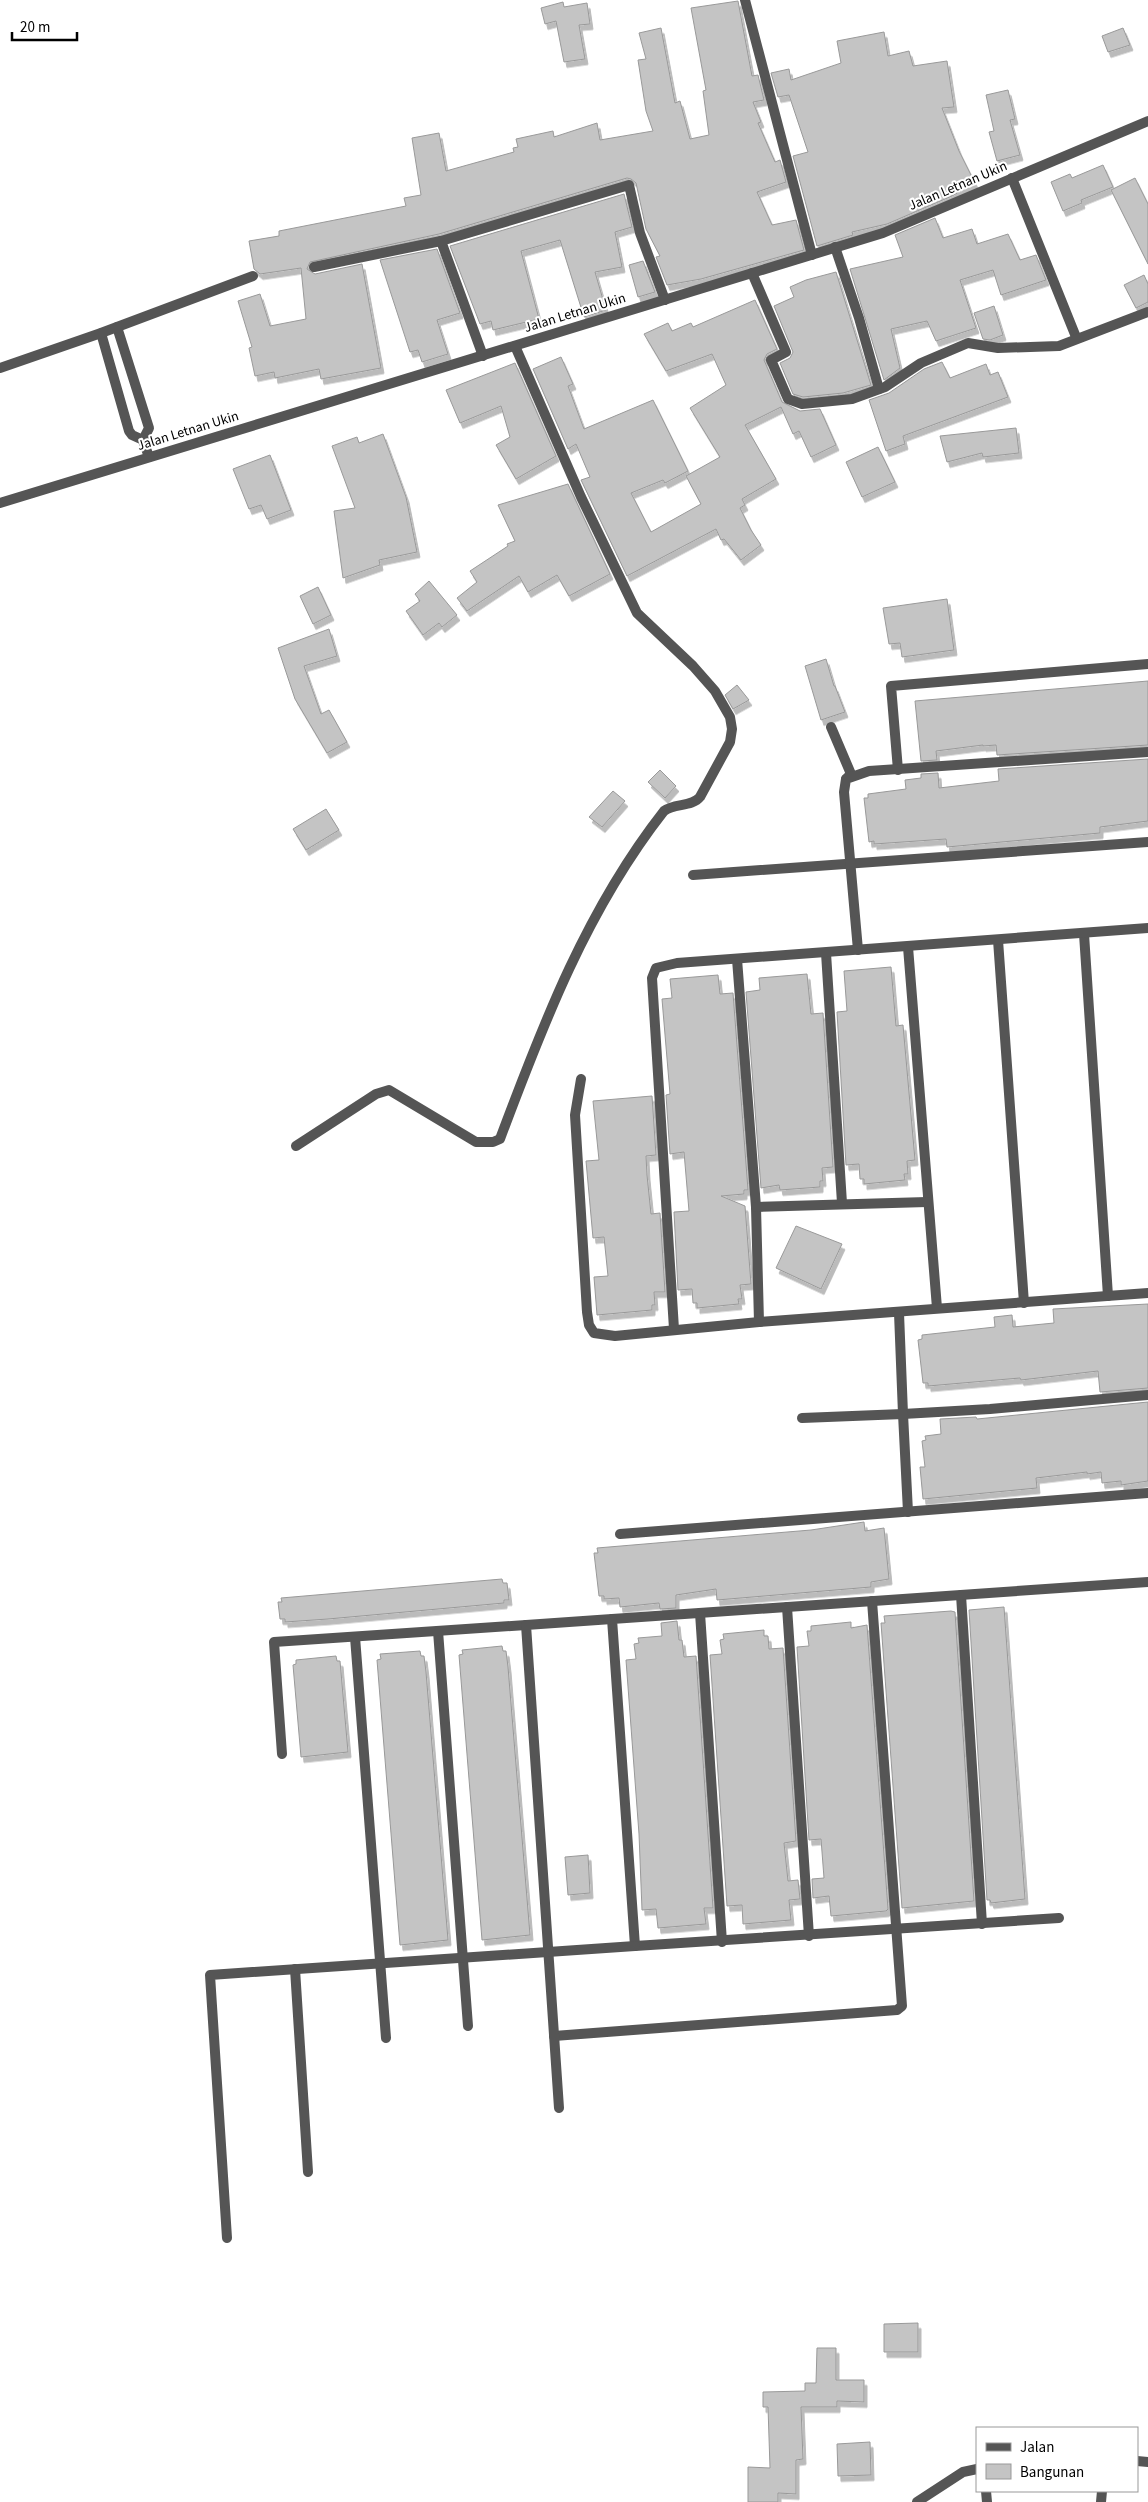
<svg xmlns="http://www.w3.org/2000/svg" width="1148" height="2502" font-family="'Source Sans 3',sans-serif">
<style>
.building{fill:#c4c4c4;stroke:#999;filter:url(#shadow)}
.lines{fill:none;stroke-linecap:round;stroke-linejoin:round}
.street{stroke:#555;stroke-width:10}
.labels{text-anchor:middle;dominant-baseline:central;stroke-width:4;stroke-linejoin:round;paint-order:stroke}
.street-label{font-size:14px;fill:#000;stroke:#fff}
</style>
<defs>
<filter id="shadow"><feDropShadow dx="3" dy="5.5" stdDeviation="0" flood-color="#0004"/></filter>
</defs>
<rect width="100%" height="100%" fill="#fff"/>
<!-- building -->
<g class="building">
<polygon points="738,1 752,76 758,75 764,100 753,102 761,122 758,123 775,162 780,160 786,182 757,192 772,225 796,220 804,250 701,279 667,285 656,257 660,256 646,229 636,183 631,179 627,178 439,234 310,262 307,269 315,274 362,264 381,368 321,379 319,369 275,378 274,372 255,376 249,348 252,347 238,301 260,294 270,326 306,319 301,268 260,274 254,269 249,241 279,236 279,231 406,206 404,198 421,195 412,138 439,133 446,171 514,152 513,148 518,147 516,139 553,131 554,137 597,123 600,140 653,131 646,111 638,60 646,59 639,33 661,28 675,103 680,101 690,139 709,135 703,91 706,90 691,8"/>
<polygon points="563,2 564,7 587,3 590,24 579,25 585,59 564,62 556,21 545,24 541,8"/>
<polygon points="1123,28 1130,45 1108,52 1102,36"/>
<polygon points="884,32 888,56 909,51 913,66 947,61 954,107 942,108 959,151 975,183 952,196 887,224 852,232 853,235 817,246 793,156 808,152 789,95 778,97 771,73 789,69 791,80 841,63 837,41"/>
<polygon points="1008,90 1015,119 1010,120 1020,155 997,161 989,132 994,131 986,95"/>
<polygon points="1103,165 1113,187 1081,200 1082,203 1063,211 1051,182 1070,174 1072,178"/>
<polygon points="1135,178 1148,204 1148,264 1111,190"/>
<polygon points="624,194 632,227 615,232 622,267 595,272 606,310 584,317 560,240 521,251 539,319 493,330 491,321 480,324 450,246"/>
<polygon points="935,218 943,238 972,229 977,244 1008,234 1020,260 1036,255 1046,280 1001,295 993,270 960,280 976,328 936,341 927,321 891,329 900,368 884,380 850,269 903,257 895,235"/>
<polygon points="437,249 460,313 437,320 448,354 422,362 418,350 410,352 380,260"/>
<polygon points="643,261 655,292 638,297 629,265"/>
<polygon points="836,272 871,385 843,393 803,397 793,394 780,363 790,358 793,352 774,306 794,297 790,287 806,280"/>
<polygon points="1144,275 1148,284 1148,302 1136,308 1124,285"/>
<polygon points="755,300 777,349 767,354 764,360 782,402 800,411 820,409 836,445 811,457 799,431 793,434 781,407 745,425 776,479 742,499 745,505 740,508 751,530 761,545 741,560 724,539 721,540 716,529 627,576 581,480 590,477 576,444 568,449 533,369 561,357 573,384 568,386 584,429 653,400 688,471 665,483 663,480 631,493 651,532 701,504 686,476 720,457 690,408 726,385 712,354 666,371 644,334 668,323 672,331 691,323 693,327"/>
<polygon points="994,306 1003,335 990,340 983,339 974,313"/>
<polygon points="942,362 950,378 986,364 990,375 998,372 1008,397 903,436 905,444 886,451 869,400 889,393 924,369"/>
<polygon points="515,363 556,456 516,479 496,445 510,437 501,406 460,423 446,390"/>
<polygon points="1016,428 1019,453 983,457 982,453 947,462 940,436"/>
<polygon points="383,434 406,497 417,552 379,560 380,565 343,578 334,511 355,508 332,446 357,437 359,443"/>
<polygon points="878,447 895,482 862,497 846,462"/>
<polygon points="270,455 291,510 267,519 261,505 249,509 233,469"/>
<polygon points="568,484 610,574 569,596 557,575 528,592 519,576 467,611 457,598 477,582 470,571 508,546 507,544 515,541 498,505"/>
<polygon points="429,581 457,615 442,627 439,623 423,635 406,611 420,601 415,594"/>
<polygon points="318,587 331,615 313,624 300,596"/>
<polygon points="947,599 954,650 902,657 900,643 889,644 883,608"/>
<polygon points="329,629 337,656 304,666 321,714 329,710 347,742 327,753 295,699 278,648"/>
<polygon points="826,659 834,686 835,686 845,712 821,720 805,666"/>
<polygon points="1148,681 1148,745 997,755 996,745 983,746 983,745 936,751 937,760 921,761 915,701"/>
<polygon points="737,685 749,700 733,709 725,695"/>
<polygon points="1148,759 1148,821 1100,827 1100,833 947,847 946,839 874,844 874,841 869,842 864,798 868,798 868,794 906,789 905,780 921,778 921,774 938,773 939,788 999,781 998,769"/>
<polygon points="660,770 676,786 665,798 648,782"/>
<polygon points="613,791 625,801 602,827 589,817"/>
<polygon points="326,809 339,830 306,850 293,829"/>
<polygon points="891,967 896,1026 903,1025 915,1160 907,1161 908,1174 904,1174 905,1180 864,1184 864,1179 860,1179 859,1164 846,1165 837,1012 847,1011 844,971"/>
<polygon points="807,974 811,1014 823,1013 833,1167 822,1168 823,1181 820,1181 820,1187 780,1190 779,1185 761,1188 746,992 760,990 759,978"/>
<polygon points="718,975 720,994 733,993 748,1190 744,1190 744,1194 721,1196 745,1206 751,1284 740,1285 742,1299 738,1299 739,1304 697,1308 697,1303 693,1303 692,1289 678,1290 674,1212 689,1211 684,1152 670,1154 666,1095 670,1094 662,999 672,998 670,979"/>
<polygon points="652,1096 656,1155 646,1156 647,1175 651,1214 660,1213 665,1292 654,1292 655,1305 652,1305 652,1310 597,1315 594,1277 608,1276 604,1237 593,1238 586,1161 599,1160 593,1101"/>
<polygon points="796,1226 842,1244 821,1289 776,1268"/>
<polygon points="1148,1304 1148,1388 1100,1392 1098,1371 1021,1380 1020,1378 928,1386 928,1383 923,1383 918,1340 922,1339 922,1335 995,1327 994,1317 1012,1315 1013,1327 1054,1323 1053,1309"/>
<polygon points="1148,1402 1148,1481 1121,1485 1121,1481 1102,1483 1101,1472 1087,1474 1087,1472 1036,1478 1037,1488 923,1499 920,1467 925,1467 922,1441 926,1440 925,1436 941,1434 940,1419 976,1417 977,1419"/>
<polygon points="864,1522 865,1531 884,1528 889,1579 871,1582 871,1587 717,1600 716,1589 676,1595 676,1608 660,1609 659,1603 620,1607 619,1598 604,1599 604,1596 599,1596 594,1553 598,1553 597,1548 811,1530"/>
<polygon points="502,1579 503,1583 507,1583 509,1600 504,1600 504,1603 328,1619 285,1622 285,1619 280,1619 278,1602 282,1602 281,1598"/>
<polygon points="1004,1607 1025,1899 991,1903 990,1900 987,1900 969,1610"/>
<polygon points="951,1611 955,1612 974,1901 902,1908 881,1623 885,1623 884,1616"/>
<polygon points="677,1621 679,1640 682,1640 684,1657 696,1656 713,1908 704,1908 706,1924 658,1928 656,1909 642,1910 639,1834 626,1660 636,1659 634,1644 639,1643 638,1638 662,1636 661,1623"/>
<polygon points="851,1622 851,1628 867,1625 888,1909 886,1911 831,1916 829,1896 813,1898 812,1879 824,1878 821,1839 809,1840 797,1647 809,1646 807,1631 811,1631 811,1626"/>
<polygon points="764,1630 764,1636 768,1636 769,1649 783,1648 796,1841 784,1843 788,1881 798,1880 800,1899 789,1900 791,1920 743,1924 742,1905 727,1906 710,1655 722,1654 720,1640 724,1639 723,1634"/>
<polygon points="502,1646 503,1651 506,1651 508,1667 530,1935 482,1940 459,1655 463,1654 462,1650"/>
<polygon points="420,1651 421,1656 424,1656 426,1672 448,1940 400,1945 377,1660 381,1659 380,1654"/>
<polygon points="336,1656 337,1661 340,1661 348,1752 301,1757 293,1665 296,1664 296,1660"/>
<polygon points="588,1855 590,1893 568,1895 565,1857"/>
<polygon points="918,2323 918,2352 884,2352 884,2324"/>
<polygon points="817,2348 836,2348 836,2380 864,2380 864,2402 837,2401 837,2407 801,2407 803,2459 796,2460 796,2494 778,2493 778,2502 748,2502 748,2467 770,2468 768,2407 763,2407 763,2392 805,2391 805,2383 816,2383"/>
<polygon points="870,2442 871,2475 838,2476 837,2444"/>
</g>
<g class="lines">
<!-- street -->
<g class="street">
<polyline points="745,0 812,255"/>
<polyline points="1012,178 1076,337"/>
<polyline points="441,241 483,356"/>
<polyline points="835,247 859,318 879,389"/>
<polyline points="314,267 441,241 629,185 640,233 665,300"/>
<polyline points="752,273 786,352 771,360 788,399 802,404 852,399 885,387 921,363 968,343 998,348 1059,346 1148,312"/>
<polyline points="117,327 149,428 143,440"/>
<polyline points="101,333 129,431 132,435 143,440 149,457"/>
<polyline points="0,368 101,333 253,276"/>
<polyline points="0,503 883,233 1148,121"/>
<polyline points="831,727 851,774 846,779"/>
<polyline points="898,770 891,686 1148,664"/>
<polyline points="693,875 1148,842"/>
<polyline points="1084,934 1108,1296"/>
<polyline points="998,940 1024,1303"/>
<polyline points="908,947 937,1308"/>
<polyline points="858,950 844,792 846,779 869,771 1148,752"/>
<polyline points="826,953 842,1203"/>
<polyline points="737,959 756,1207 759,1322"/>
<polyline points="581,1079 575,1115 587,1312 589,1325 594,1333 615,1336 759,1322 1148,1293"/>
<path d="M296,1146L376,1094L389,1090L476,1142H493L500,1139C543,1024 587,909 664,811C674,803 692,807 700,797L730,742L732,729L730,717L715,691L693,666L637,613L581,497L515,346"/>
<polyline points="756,1207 927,1202"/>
<polyline points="899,1313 903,1414 990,1409 1148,1395"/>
<polyline points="674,1329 652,978 656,968 677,963 1148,928"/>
<polyline points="802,1418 903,1414 908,1512"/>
<polyline points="620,1534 1148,1493"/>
<polyline points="961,1595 982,1924"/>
<polyline points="787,1607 809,1936"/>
<polyline points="700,1613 722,1942"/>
<polyline points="438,1631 468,2026"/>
<polyline points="355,1637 386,2038"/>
<polyline points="282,1754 274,1642 526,1625"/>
<polyline points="1059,1918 635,1946 612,1619 1148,1582"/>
<polyline points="295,1969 308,2172"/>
<polyline points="554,2036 897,2010 902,2006 872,1601"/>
<polyline points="559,2108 526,1625 612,1619"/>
<polyline points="227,2238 210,1975 635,1946"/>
<polyline points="1137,2461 1148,2462"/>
<polyline points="986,2491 987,2502"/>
<polyline points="917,2502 963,2472 977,2469"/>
<polyline points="1101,2502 1102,2491"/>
</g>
</g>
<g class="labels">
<!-- street labels -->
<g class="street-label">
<text transform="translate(958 186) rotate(-23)">Jalan Letnan Ukin</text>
<text transform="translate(575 313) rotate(-17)">Jalan Letnan Ukin</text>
<text transform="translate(188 431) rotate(-17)">Jalan Letnan Ukin</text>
</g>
</g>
<!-- legend -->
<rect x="976" y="2427" width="162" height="65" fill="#ffffff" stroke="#999999"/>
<rect x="986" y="2443" width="25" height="8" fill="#555555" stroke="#999999"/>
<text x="1020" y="2452" font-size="15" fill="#000000">Jalan</text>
<rect x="986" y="2464" width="25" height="15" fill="#c4c4c4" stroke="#999999"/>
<text x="1020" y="2477" font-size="15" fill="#000000">Bangunan</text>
<!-- scale -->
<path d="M12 32v8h65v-8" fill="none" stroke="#000000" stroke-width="2.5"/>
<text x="20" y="32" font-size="15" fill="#000000" stroke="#ffffff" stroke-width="4" paint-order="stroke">20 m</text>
</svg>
